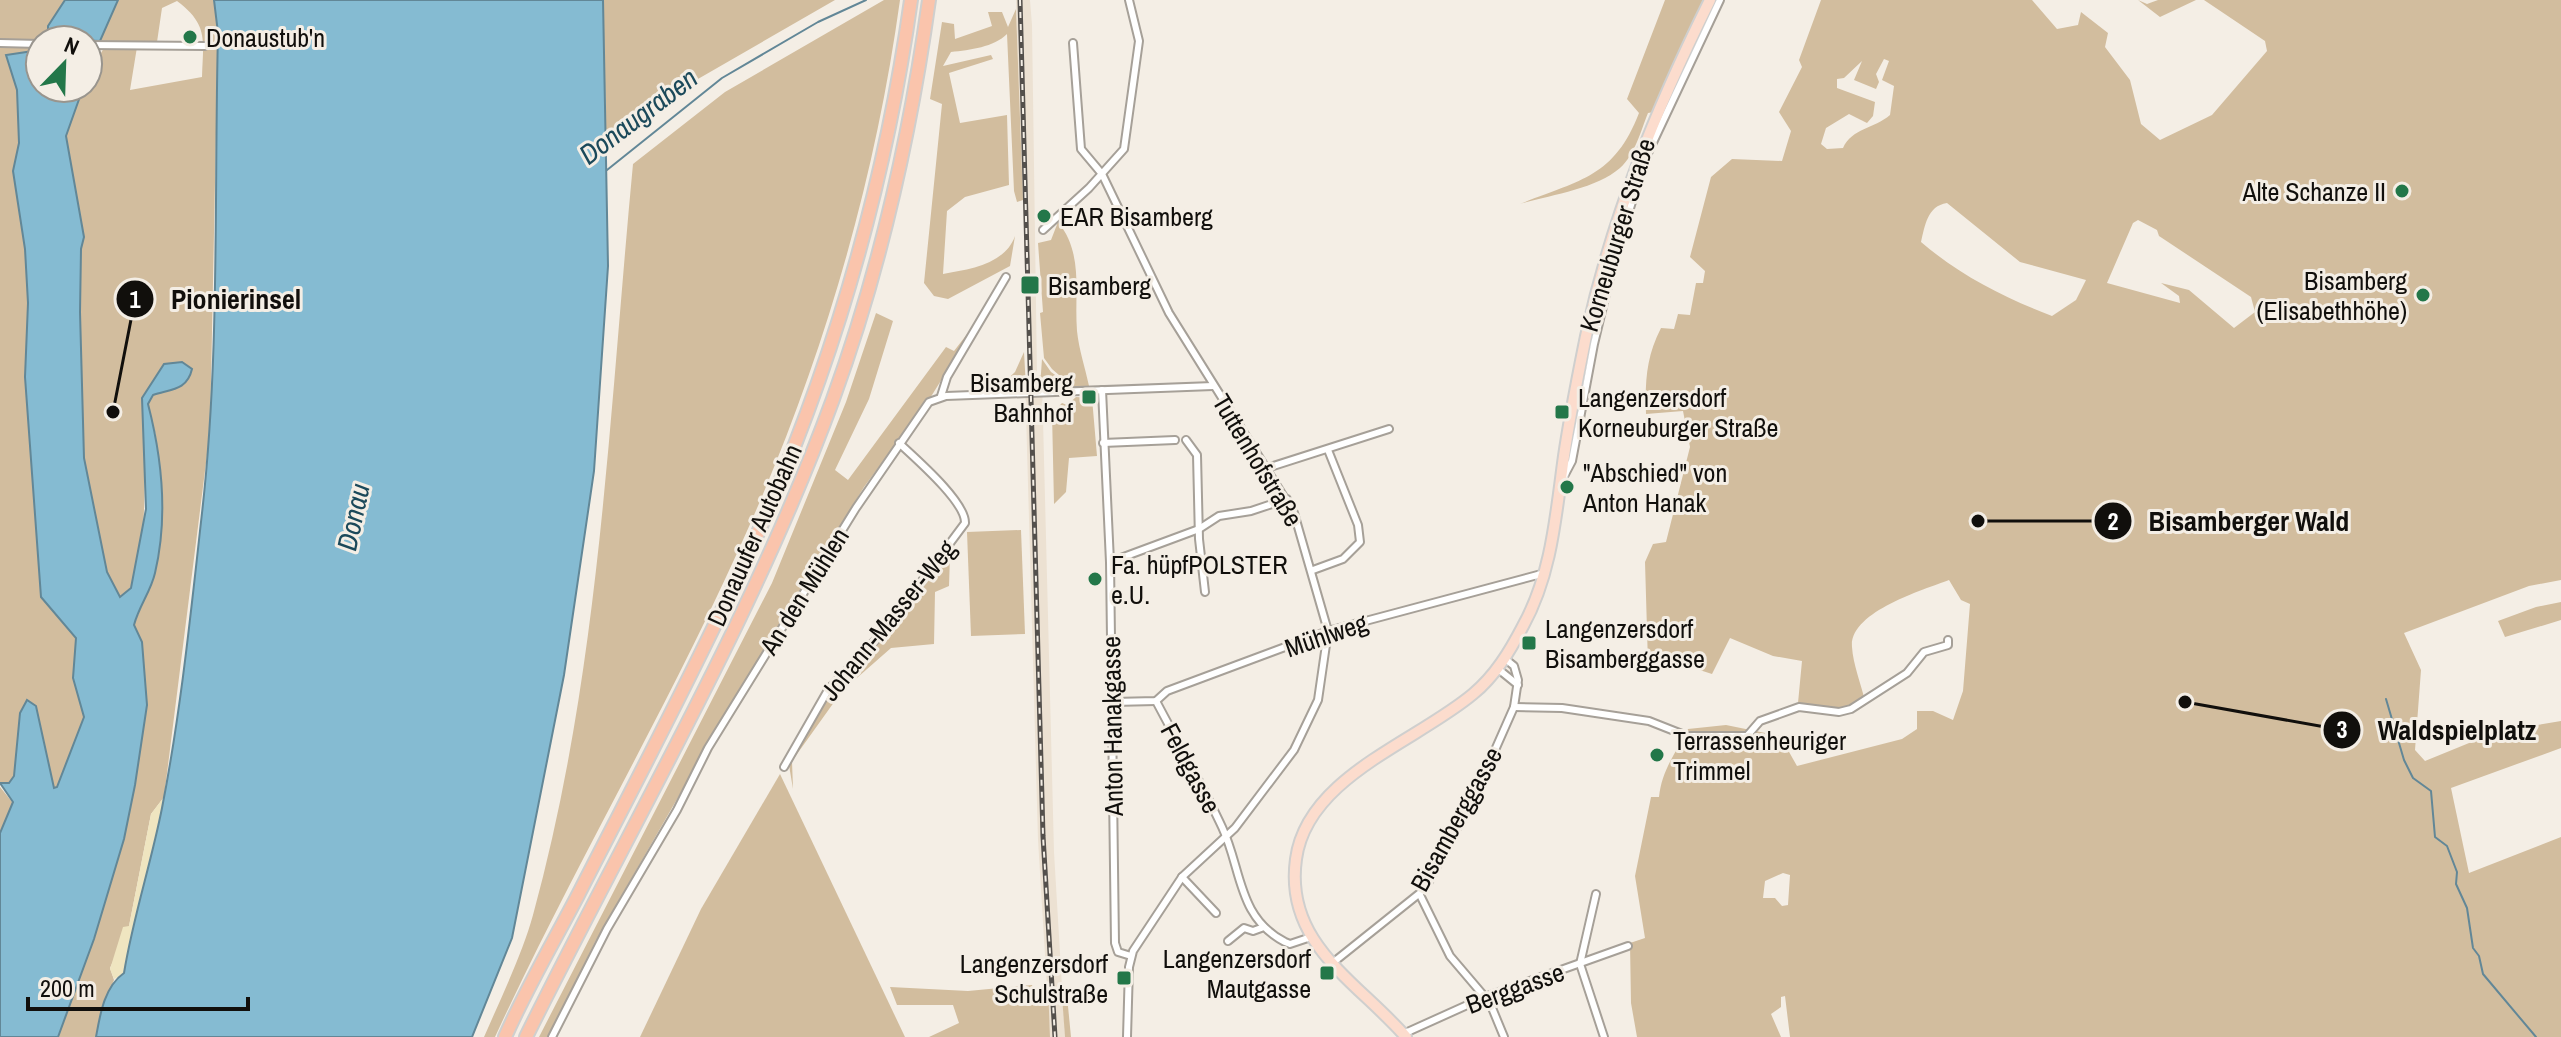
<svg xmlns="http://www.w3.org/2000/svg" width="2561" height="1037" font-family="'Archivo Narrow',sans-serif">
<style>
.built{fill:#ece1d2}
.green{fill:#d2bd9e;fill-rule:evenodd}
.sand{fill:#efe5c0}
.water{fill:#85bbd2;stroke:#628797;stroke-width:2}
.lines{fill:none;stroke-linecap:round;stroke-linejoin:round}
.stream{stroke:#628797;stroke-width:2}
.street-casing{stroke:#a6a098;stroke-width:10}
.primary-casing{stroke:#cfcfce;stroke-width:14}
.highway-casing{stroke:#cfcfce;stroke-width:16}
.street{stroke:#fff;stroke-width:6}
.primary{stroke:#fcdccd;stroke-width:10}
.highway{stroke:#fac4ac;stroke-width:12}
.rail-casing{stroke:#54504c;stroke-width:5}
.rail{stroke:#f4eee5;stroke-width:2;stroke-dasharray:6;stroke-linecap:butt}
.poi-dot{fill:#237749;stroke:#f4eee5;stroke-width:3}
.labels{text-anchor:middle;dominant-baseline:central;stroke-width:6;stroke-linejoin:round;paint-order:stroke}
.poi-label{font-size:26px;fill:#110f0c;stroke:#f4eee5;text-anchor:start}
.street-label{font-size:26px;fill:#110f0c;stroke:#f4eee5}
.water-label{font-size:28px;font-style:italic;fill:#1b495a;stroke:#f4eee5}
.leader{fill:none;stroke:#110f0c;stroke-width:3}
.callout-dot{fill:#110f0c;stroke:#f4eee5;stroke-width:3}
.mark-label{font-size:24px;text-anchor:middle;font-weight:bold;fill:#fff}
.callout-label{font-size:28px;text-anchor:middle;font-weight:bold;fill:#110f0c;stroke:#f4eee5;stroke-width:6;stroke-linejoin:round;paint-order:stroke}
</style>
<rect width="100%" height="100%" fill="#f4eee5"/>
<!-- built -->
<polygon class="built" points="1016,0 1030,0 1032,25 1037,375 1042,375 1042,380 1054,852 1065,1037 1050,1037 1038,840 1025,377 1029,376"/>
<!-- green -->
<g class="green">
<polygon points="0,0 65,0 48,26 47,40 40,40 40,50 6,55 17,90 19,143 13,171 25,249 28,303 25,377 41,597 76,638 73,678 84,717 57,788 54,788 20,713 14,776 9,783 0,783"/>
<path d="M118,0H214L218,33L210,431L164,797L151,814L129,926L110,968L114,980L101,1011L96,1037H58L94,939L124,839L135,785L147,705L142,642L134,625L146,595L160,539L156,436L148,404L153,395L190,378L142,398C143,429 154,588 120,597L107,572L84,458L80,312L81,249L84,237L66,136L83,88H88L92,68L104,48L137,47L130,90L202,77C203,40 209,25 177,1L162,8L157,42L100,41Z"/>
<polygon points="603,0 835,0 691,83 629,130 614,136 606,129"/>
<path d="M884,0H900C875,181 824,355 751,522C674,698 575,863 495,1037H484C501,998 523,952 533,915C600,671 609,415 633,164L725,92Z"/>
<path d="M1665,0H1706L1654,112L1648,113C1641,130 1635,155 1620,168C1596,189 1550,195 1520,204C1579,180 1614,178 1639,113L1627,99Z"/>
<path d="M1821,0H2032L2057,29L2078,25L2081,12L2108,33L2105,47L2130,80L2141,124L2160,140L2212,115L2267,51L2265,41L2204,0H2561V580L2529,586L2404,633L2421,670L2415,750L2425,761L2496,732L2561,721V748L2451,788L2469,873L2561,837V1037H1790L1785,996L1781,997V1007L1771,1014L1781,1037H1637L1631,1003L1630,943L1645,938L1635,876L1651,797H1659C1662,769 1676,753 1688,729L1726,725L1780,736L1797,766L1902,739L1917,729V711H1933L1953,720L1963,691L1970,604L1961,600L1949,580C1923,590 1849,612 1852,647C1853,664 1861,684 1865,701L1844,712L1798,703L1802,661L1773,656L1730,638L1712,674L1681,664H1648L1645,562L1653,544L1666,542L1690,447L1683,411L1646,414C1645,382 1646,357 1661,328L1674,329L1678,314L1690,315L1696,283H1703L1705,271L1690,257L1711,177L1732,159L1782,161L1791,131L1779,112L1802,67L1799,60ZM1884,59L1889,61L1882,80L1894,86L1890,115C1874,129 1852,128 1843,148L1827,149L1821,144L1826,128L1849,114L1867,123L1873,116L1875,102L1837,88V79L1844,78L1862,61L1854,80L1876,89L1879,82L1876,74ZM1947,203L2020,262L2086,280L2076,300L2052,316C2003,297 1961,276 1921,242C1925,226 1927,206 1947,203ZM2138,220L2157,230L2159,236L2251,297L2255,312L2234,328L2189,290L2161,283L2179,296L2180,303L2107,283L2133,223ZM1783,873L1790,875L1788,905L1782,906L1775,898H1763L1765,881Z"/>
<polygon points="2138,0 2147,4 2158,0 2196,0 2160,17"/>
<path d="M1016,9L1023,200L1017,202L1014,191L1007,34C994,47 970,50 951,52L943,66L991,55L993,59L949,73L960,123L1007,115L1009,185L965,197L947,211L943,274C971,269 1005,264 1015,236L1010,266L948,299L934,296L924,283L942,104L930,99L942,22L954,24L955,39L992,26L988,12H1002L1008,27Z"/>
<path d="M1058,222C1084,254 1074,292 1077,331C1079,350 1085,367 1089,386L1073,387L1052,369L1044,358L1040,313L1043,312L1038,243L1051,240Z"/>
<polygon points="876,313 893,321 869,399 835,470 848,480 946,347 954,351 981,316 932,395 864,487 727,712 595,942 549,1037 539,1037 772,583 846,402"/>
<polygon points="1024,352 1026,387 998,388 1015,372"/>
<polygon points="1042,359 1051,372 1065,382 1065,386 1040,387"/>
<polygon points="1076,397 1092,398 1097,456 1069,458 1066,492 1054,504 1052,413 1062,403 1067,405"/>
<polygon points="1021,530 1025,634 971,636 967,532"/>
<polygon points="947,554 950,556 949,586 935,592 934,644 891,648 842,691 792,761 793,789 789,765 825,699"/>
<polygon points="2561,602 2561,620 2505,637 2498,621 2536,607"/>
<polygon points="780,774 905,1037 640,1037 701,909"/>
<polygon points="0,787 13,803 0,833"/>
<polygon points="1032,985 1035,993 1048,986 1050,1037 929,1037 959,1023 953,1005 897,1005 890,987 968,991"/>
<polygon points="1062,996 1067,996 1071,1037 1065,1037"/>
</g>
<!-- sand -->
<path class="sand" d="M164,797C152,857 134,914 124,974L114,979L110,969L123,927L129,926L151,814Z"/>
<!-- water -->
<g class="water">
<polygon points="65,0 118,0 100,41 48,39 48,26"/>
<path d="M214,0H603L608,266L594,471L564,675L512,938L472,1037H96C100,1015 104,987 124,973C133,917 151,864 162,808C181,711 191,611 202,513C220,355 214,193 218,33Z"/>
<path d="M40,50V88H83L66,136L84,237L81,249L80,312L84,458L107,572L120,597L131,588L146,509L142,398L164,364L182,362L192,369C187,391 170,389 153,395L148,404C162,458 168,518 155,573C151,591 139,606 134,625L142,642L147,705L135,785L124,839L94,939L58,1037H0V833L13,802L0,783H9L14,776L20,713L27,700L36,706L54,788L57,787L84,717L73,678L76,638L41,597L25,377L28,303L25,249L13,171L19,143L17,90L6,55Z"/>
</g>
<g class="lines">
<!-- stream -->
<g class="stream">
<polyline points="607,170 722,78 818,22 866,0"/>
<polyline points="2386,699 2404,760 2413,778 2431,791 2435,837 2447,846 2457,872 2456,884 2467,908 2473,948 2479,956 2483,974 2536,1037"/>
</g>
<!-- street casing -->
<g class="street-casing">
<g id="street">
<polyline points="0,43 40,44"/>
<polyline points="1073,43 1081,149 1102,174 1169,313 1294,513 1328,631 1318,700 1294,750 1235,828 1182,877 1133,951 1129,967 1127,1037"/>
<polyline points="88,45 205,46"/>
<polyline points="1043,230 1089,188 1124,149 1139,41 1129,0"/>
<polyline points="1102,390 1110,562 1115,943 1118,952 1131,956"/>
<polyline points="941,396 947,377 1006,277"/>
<polyline points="1186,440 1197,455 1199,539 1205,592"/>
<polyline points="1103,443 1175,440"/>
<polyline points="1267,468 1389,429"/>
<polyline points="1562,480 1572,461 1594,344 1617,248 1648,153 1720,0"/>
<polyline points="1110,562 1199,529 1219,516 1251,511 1287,499"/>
<polyline points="1313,570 1343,559 1360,542 1358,525 1328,450"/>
<polyline points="1497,668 1518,685"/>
<path d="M1156,701C1178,743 1202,784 1222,827C1242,869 1237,917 1285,942L1290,944L1311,937"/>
<polyline points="1113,702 1156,701 1167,691 1328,631 1545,573"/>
<polyline points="1514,707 1562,708 1649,721 1687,736 1747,736 1760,721 1799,707 1839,712 1851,709 1907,673 1924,652 1948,645 1948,640"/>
<path d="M784,767L828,690L886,629L965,523C966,502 915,458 899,443"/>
<polyline points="1182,877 1216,913"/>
<polyline points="1596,894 1580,964 1604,1037"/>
<polyline points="1420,895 1450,956 1490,1003 1504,1037"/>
<polyline points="1228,941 1244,928 1253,931 1264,927"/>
<polyline points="1330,965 1425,889 1480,784 1514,707 1518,680 1514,666 1504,658"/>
<polyline points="1403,1034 1485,997 1628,946"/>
<polyline points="552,1037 607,929 677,810 708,748 856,508 929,402 946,396 1213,386"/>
</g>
</g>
<!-- primary casing -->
<g class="primary-casing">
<path id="primary" d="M1406,1037C1358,982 1284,944 1296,859C1307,777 1416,742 1473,694C1495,676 1510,651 1523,626C1552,574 1556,513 1564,456C1570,415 1578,376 1586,336C1612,217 1656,109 1710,0"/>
</g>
<!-- highway casing -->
<g class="highway-casing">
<g id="highway">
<path d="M505,1037C526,989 553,943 577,897C632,789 689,682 740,572C826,390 883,199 911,0"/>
<path d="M526,1037C630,826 752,621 833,399C880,270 910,136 929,0"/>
</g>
</g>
<!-- street -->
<use href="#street" class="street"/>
<!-- primary -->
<use href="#primary" class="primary"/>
<!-- highway -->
<use href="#highway" class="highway"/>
<!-- rail casing -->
<g class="rail-casing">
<polyline id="rail" points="1020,0 1043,836 1055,1037"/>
</g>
<!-- rail -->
<use href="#rail" class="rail"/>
</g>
<!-- markers -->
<g class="poi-dot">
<circle cx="190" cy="37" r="8"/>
<circle cx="2402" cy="191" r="8"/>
<circle cx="1044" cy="216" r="8"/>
<rect x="1020" y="275" width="20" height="20" rx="4"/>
<circle cx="2423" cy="295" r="8"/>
<rect x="1081" y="389" width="16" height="16" rx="4"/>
<rect x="1554" y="404" width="16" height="16" rx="4"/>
<circle cx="1567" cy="487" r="8"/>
<circle cx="1095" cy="579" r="8"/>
<rect x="1521" y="635" width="16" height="16" rx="4"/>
<circle cx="1657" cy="755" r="8"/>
<rect x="1319" y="965" width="16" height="16" rx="4"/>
<rect x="1116" y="970" width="16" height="16" rx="4"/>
</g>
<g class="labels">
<!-- poi labels -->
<g class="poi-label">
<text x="206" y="37">Donaustub'n</text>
<text x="2386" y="191" text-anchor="end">Alte Schanze II</text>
<text x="1060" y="216">EAR Bisamberg</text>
<text x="2407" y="280" text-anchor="end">Bisamberg<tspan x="2407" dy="30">(Elisabethhöhe)</tspan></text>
<text x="1048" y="285">Bisamberg</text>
<text x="1073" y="382" text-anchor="end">Bisamberg<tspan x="1073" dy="30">Bahnhof</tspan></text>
<text x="1578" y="397">Langenzersdorf<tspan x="1578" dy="30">Korneuburger Straße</tspan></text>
<text x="1583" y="472">"Abschied" von<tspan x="1583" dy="30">Anton Hanak</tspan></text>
<text x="1111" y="564">Fa. hüpfPOLSTER<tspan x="1111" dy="30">e.U.</tspan></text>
<text x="1545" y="628">Langenzersdorf<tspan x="1545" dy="30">Bisamberggasse</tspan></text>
<text x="1673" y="740">Terrassenheuriger<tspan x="1673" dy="30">Trimmel</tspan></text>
<text x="1311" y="958" text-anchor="end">Langenzersdorf<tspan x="1311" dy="30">Mautgasse</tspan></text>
<text x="1108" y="963" text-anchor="end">Langenzersdorf<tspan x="1108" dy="30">Schulstraße</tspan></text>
</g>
<!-- street labels -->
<g class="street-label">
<text transform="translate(1617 235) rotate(-73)">Korneuburger Straße</text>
<text transform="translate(1258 460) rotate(59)">Tuttenhofstraße</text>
<text transform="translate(754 535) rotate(-66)">Donauufer Autobahn</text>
<text transform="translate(804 591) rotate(-58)">An den Mühlen</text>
<text transform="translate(888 620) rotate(-51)">Johann-Masser-Weg</text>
<text transform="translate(1326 635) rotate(-19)">Mühlweg</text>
<text transform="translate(1112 726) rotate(-91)">Anton Hanakgasse</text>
<text transform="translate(1191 768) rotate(62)">Feldgasse</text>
<text transform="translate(1456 819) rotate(-61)">Bisamberggasse</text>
<text transform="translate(1515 988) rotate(-20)">Berggasse</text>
</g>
<!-- water labels -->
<g class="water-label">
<text transform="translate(638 116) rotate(-37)">Donaugraben</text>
<text transform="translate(353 517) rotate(-78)">Donau</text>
</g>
</g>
<!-- callouts -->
<path class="leader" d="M113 412L135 299M1978 521L2113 521M2185 702L2342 730"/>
<g class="callout-dot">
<circle cx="113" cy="412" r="8"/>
<circle cx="1978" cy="521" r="8"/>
<circle cx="2185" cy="702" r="8"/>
<circle cx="135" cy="299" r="20"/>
<circle cx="2113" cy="521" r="20"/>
<circle cx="2342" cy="730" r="20"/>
</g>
<g class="mark-label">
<text x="135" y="308">1</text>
<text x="2113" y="530">2</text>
<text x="2342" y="738">3</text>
</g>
<g class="callout-label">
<text x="236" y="309">Pionierinsel</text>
<text x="2249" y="531">Bisamberger Wald</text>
<text x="2457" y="740">Waldspielplatz</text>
</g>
<!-- north arrow -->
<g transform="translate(64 64) rotate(23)"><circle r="38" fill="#f4eee5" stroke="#99958e" stroke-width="2"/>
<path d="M0-6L14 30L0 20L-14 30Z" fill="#237749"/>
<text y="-12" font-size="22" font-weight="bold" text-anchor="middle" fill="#110f0c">N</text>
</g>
<!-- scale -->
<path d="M28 997v12h220v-12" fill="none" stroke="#110f0c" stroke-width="4"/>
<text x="40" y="997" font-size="24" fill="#110f0c" stroke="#f4eee5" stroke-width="6" paint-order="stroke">200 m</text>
</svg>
